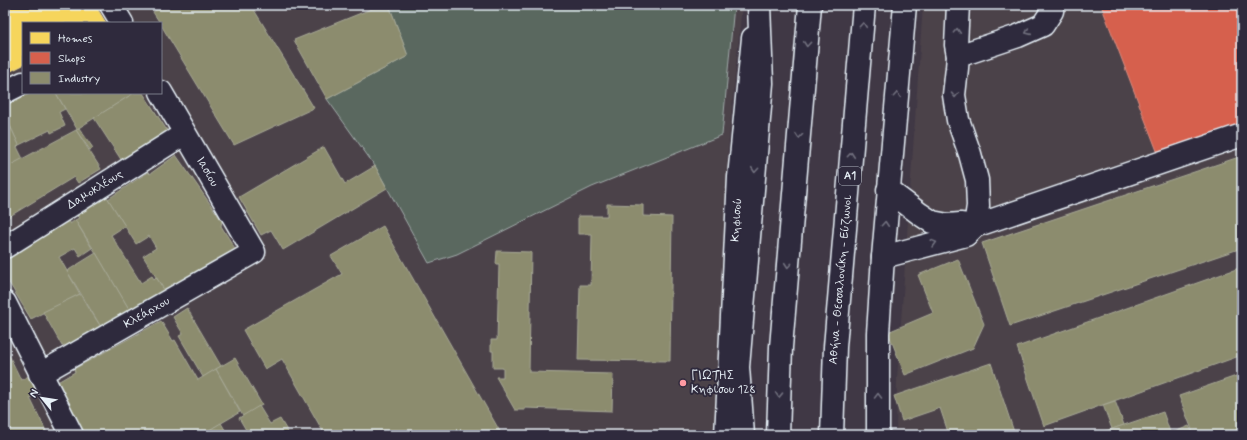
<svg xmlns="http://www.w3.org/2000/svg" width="1247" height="440" font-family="Mynerve,sans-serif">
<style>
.built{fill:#4c424a;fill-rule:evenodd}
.green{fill:#5a685e;stroke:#a1acab}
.homes{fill:#f6d55c;stroke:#f2dd8b}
.shops{fill:#d6604d;stroke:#db8c80}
.industry{fill:#8c8c6e;stroke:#a8aa97}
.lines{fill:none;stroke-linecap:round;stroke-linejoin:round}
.minor-casing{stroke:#e8f1f8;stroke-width:25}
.major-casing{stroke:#e8f1f8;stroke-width:25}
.highway-casing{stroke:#e8f1f8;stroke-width:25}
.minor{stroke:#2f2a3d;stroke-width:22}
.major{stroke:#2f2a3d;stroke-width:22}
.highway{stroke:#2f2a3d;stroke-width:22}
.oneway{stroke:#70707e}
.poi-dot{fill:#ff9aa2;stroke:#2f2a3d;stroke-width:1.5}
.labels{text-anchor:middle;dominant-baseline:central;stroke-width:4;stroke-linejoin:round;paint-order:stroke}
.shield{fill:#2f2a3d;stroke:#b0b5c0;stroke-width:1}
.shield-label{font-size:11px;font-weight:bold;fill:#e8f1f8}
.street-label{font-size:12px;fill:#e8f1f8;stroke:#2f2a3d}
.poi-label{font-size:12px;fill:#e8f1f8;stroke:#2f2a3d;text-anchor:start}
</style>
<rect width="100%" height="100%" fill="#403845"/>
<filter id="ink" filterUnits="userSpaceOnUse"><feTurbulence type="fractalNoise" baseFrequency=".025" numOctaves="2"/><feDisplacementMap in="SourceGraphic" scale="8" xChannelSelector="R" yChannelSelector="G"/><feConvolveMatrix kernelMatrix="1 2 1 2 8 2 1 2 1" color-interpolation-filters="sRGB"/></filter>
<g filter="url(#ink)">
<!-- built -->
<g class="built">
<path d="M5,5H742L728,149L720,435H5ZM23,23H161V93H23Z"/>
<polygon points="923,5 1242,5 1242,435 896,435 897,380"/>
</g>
<!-- green -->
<polygon class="green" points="389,5 734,5 722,135 592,187 457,254 429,263 375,166 327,99 408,56"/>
<!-- homes -->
<polygon class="homes" points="5,5 95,5 106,23 23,23 23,65 5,74"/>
<!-- shops -->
<polygon class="shops" points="1101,5 1242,5 1242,124 1159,156"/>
<!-- industry -->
<g class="industry">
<polygon points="164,5 251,5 314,108 234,145 161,25 161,23 160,23 153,12"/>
<polygon points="381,5 389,5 408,56 327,99 294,40"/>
<polygon points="27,93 56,93 65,109 59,112 65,126 51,133 50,130 19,145 5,115 5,104"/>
<polygon points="56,93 134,93 77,129"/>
<polygon points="134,93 143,93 168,132 122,161 94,118"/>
<polygon points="5,115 19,145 17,147 23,159 5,168"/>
<polygon points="79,128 93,148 90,150 76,130"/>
<polygon points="76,130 101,169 78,183 74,177 5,219 5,168"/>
<polygon points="324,147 345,184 375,166 387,188 283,250 271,230 261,235 239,197"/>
<polygon points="176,155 222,221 221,226 236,250 166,293 143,256 156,248 149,236 136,244 108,199 148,172 150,174"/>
<polygon points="1242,156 1242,248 1010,326 982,243"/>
<polygon points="107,197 125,226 111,235 141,283 152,276 154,279 156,277 166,293 130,311 96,253 75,220 79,218 77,216"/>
<polygon points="607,204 643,205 643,216 672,217 670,361 578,360 580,285 591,285 592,234 578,234 578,216 607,216"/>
<polygon points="75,220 92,248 80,256 75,248 59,257 80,294 31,319 5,276 5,260 68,221 70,224"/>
<polygon points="383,226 502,435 325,435 282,359 265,369 243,330 342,274 331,256"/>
<polygon points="497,251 531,252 529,372 613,374 612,411 525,408 525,410 515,410 496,377 503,377 503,368 493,368 493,351 491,351 491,340 497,340 499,264 496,264"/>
<polygon points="96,253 132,314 103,330 67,271"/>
<polygon points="958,259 984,324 973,348 905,375 888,332 933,313 918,275"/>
<polygon points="1242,267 1242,355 1044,426 1017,347"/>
<polygon points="80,294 101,327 66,347 65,345 62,346 43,312"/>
<polygon points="187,308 221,366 203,377 179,336 183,334 173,317"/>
<polygon points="161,321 173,341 175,340 198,380 216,369 240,412 201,435 83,435 54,384 75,372 74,369"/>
<polygon points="5,347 21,380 33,374 42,392 30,398 48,435 5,435"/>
<polygon points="235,358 262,405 243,416 216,369"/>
<polygon points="991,363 1015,435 949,435 940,408 902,421 894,396"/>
<polygon points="1242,374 1242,435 1194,435 1179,396"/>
<polygon points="1115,401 1124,425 1112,429 1103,405"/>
<polygon points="259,406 270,424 280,419 289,434 249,435 239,418"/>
<polygon points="1163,412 1171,435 1094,435"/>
<polygon points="221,423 228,435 201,435"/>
<polygon points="1189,426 1194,435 1171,435 1170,434"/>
</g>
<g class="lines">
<!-- minor casing -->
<g class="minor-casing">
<g id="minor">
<polyline points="111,5 122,23"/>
<polyline points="958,5 956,45 958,56 957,68 954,95 958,120 970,154 977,180 978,206 975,226"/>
<polyline points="958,56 1018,36 1043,25 1052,11 1053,5"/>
<polyline points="5,92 23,83"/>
<polyline points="888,190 920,214 932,222 948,225 960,224 975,226"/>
<polyline points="5,247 184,134"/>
<polyline points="883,257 966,235 975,226 1242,135"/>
<polyline points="5,303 72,435"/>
<polyline points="40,374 254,252 161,92"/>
</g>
</g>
<!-- major casing -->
<g class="major-casing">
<g id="major">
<polyline points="726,435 739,177 753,38"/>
<polyline points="878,435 878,333 883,257 905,5"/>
</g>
</g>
<!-- highway casing -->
<g class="highway-casing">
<g id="highway">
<polyline points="743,435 738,367 762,83 759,5"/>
<polyline points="778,435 781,347 810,5"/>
<polyline points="832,435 835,347 864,5"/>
</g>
</g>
<!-- minor -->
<use href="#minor" class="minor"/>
<!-- major -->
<use href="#major" class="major"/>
<!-- highway -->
<use href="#highway" class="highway"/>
</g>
<!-- one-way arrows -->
<defs><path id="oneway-chevron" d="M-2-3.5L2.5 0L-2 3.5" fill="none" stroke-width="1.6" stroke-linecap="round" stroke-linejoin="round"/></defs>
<g class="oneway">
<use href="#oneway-chevron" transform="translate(863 25) rotate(-85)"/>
<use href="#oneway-chevron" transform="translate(957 31) rotate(-87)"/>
<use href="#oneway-chevron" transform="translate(1028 32) rotate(156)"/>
<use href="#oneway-chevron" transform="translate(807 44) rotate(95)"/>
<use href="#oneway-chevron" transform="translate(897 95) rotate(-85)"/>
<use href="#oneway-chevron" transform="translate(955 95) rotate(89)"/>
<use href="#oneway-chevron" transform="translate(799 136) rotate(95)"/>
<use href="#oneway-chevron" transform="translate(851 155) rotate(-85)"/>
<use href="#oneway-chevron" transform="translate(755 170) rotate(95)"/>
<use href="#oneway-chevron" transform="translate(885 224) rotate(-86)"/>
<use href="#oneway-chevron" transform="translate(934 243) rotate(-15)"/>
<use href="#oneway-chevron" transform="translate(788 265) rotate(95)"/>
<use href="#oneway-chevron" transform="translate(779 395) rotate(92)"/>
<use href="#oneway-chevron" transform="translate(878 396) rotate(-90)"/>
</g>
</g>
<!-- markers -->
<circle class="poi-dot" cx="683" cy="383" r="4"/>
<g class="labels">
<!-- shield labels -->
<rect class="shield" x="839" y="167" width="22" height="18" rx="3"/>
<g class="shield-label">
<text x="850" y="176">Α1</text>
</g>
<!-- street labels -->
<g class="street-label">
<text transform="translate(207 172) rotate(60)">Ιασίου</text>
<text transform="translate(95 190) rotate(-32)">Δαμοκλέους</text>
<text transform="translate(737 220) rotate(-86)">Κηφισού</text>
<text transform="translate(841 280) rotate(-85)">Αθήνα - Θεσσαλονίκη - Εύζωνοι</text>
<text transform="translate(147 313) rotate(-30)">Κλεάρχου</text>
</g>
<!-- poi labels -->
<g class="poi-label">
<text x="691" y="376">ΓΙΩΤΗΣ<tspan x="691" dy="14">Κηφισου 128</tspan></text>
</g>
</g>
<!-- margin -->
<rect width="1247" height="440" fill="none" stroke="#2f2a3d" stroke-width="20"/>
<rect x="10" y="10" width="1227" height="420" fill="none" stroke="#e8f1f8" stroke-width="1.5" filter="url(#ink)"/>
<!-- legend -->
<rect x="22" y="22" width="140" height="72" fill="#2f2a3d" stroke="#797a88"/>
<rect x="30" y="32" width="20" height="12" fill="#f6d55c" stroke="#797a88"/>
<text x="58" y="42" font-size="12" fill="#e8f1f8">Homes</text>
<rect x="30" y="52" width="20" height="12" fill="#d6604d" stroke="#797a88"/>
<text x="58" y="62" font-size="12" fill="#e8f1f8">Shops</text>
<rect x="30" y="72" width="20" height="12" fill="#8c8c6e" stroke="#797a88"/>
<text x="58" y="82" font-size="12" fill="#e8f1f8">Industry</text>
<!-- north arrow -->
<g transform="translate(42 398) rotate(300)" stroke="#2f2a3d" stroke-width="3" paint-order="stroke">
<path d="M0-3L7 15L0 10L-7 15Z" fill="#e8f1f8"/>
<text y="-6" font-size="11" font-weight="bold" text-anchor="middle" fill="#e8f1f8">N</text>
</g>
</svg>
